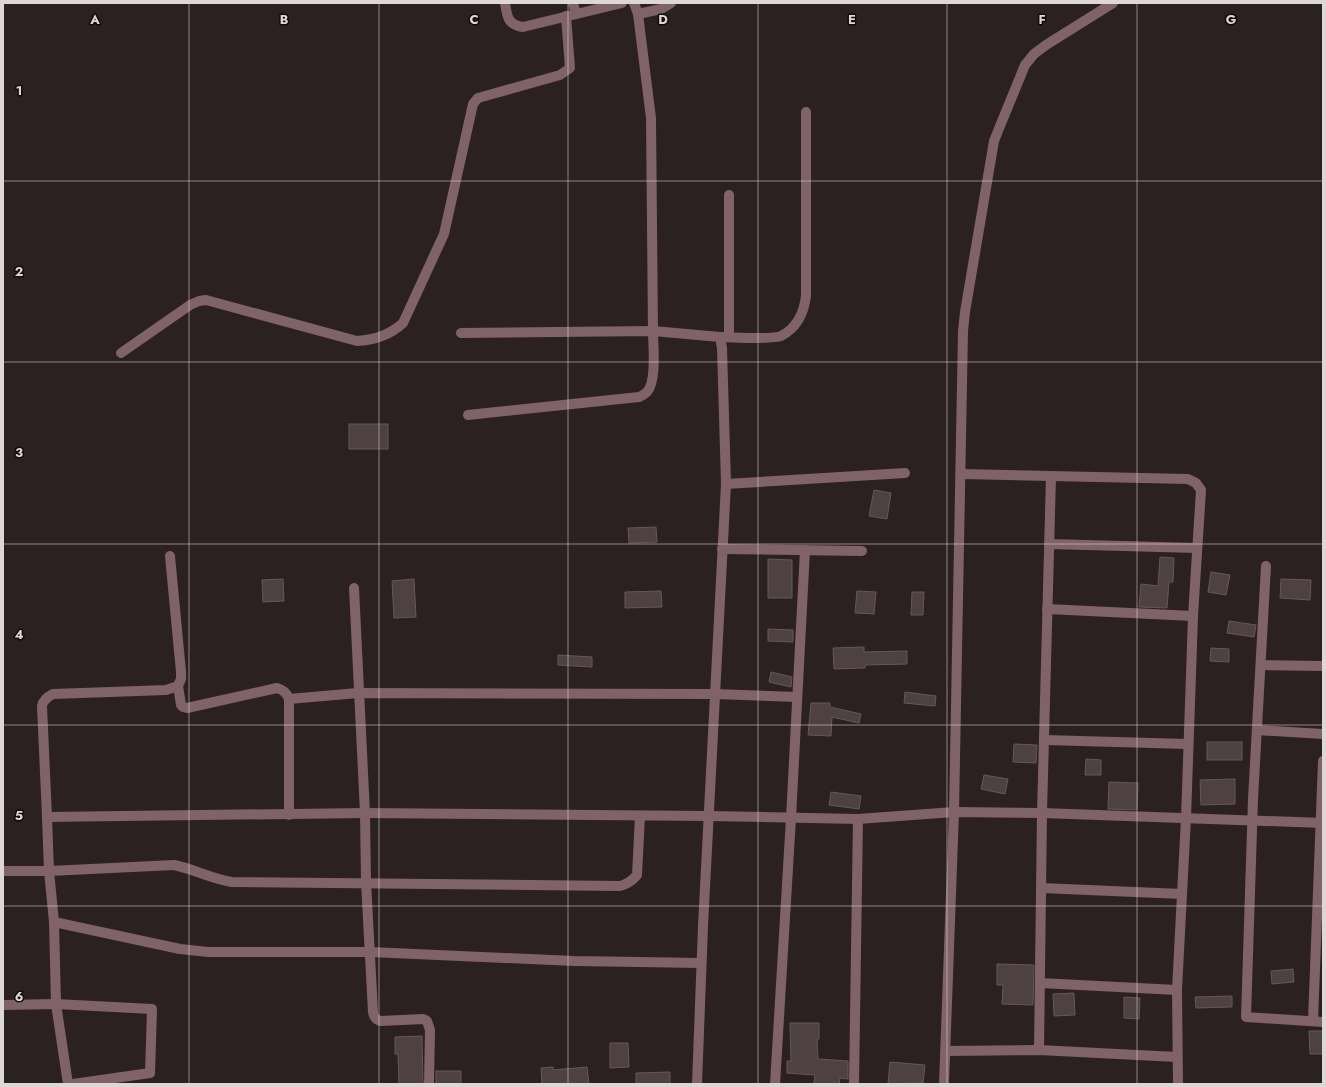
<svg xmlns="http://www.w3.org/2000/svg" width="1326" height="1087" font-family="Jost,sans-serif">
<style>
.building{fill:#4d4144;stroke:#65585b}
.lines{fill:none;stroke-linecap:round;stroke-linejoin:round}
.minor{stroke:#80626a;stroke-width:10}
.grid{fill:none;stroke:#ded7d8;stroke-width:1;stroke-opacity:0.55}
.grid-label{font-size:13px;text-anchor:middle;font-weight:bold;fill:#ded7d8;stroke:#100b0c;stroke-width:3;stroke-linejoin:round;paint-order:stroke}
</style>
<rect width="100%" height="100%" fill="#2b2022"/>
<!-- building -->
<g class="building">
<rect x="349" y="424" width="39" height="25"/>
<polygon points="874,490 891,493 887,519 869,516"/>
<polygon points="656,527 657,542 629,543 628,528"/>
<polygon points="1160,557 1174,558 1173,582 1169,582 1167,608 1139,607 1141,584 1158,586"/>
<polygon points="768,559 792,560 792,598 768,598"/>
<polygon points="1211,572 1230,575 1226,595 1208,592"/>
<polygon points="283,579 284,601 263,602 262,580"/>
<polygon points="414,579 416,617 394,618 392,581"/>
<polygon points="1281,579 1311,580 1310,600 1280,598"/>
<polygon points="661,591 662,607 625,608 625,592"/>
<polygon points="857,591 876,592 874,614 855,613"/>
<polygon points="912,592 924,592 923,615 911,615"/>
<polygon points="1229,621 1256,625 1254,637 1227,633"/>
<polygon points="768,629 793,630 793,642 768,641"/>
<polygon points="864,647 864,652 907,651 907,664 865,665 865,668 834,669 833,648"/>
<polygon points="1211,648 1229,649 1229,662 1210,661"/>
<polygon points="558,655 592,657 592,667 558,665"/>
<polygon points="771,672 792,677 791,687 769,682"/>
<polygon points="905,692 936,696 935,706 904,703"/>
<polygon points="811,703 830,703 830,707 861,714 859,723 832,717 831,736 808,735"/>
<rect x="1207" y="742" width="35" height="18"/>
<polygon points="1014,744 1037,745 1036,763 1013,762"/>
<polygon points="1086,759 1101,760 1101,775 1085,775"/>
<polygon points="984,775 1008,779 1005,794 981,789"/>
<polygon points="1235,779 1235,804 1201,805 1200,780"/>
<polygon points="1109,782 1138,783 1137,810 1108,809"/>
<polygon points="831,792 861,796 859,809 829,805"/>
<polygon points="997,964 1034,965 1033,1005 1002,1004 1003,985 997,985"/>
<polygon points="1293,969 1294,982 1272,984 1271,971"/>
<polygon points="1074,993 1075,1015 1054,1016 1053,994"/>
<polygon points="1232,996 1232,1007 1196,1008 1195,997"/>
<polygon points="1124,997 1140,998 1139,1019 1124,1018"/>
<polygon points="790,1023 819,1023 819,1039 817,1039 818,1059 848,1061 848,1079 840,1078 839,1084 814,1084 815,1075 787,1073 787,1061 791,1061"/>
<polygon points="1309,1031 1323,1031 1323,1054 1310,1054"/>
<polygon points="422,1036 423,1084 399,1084 398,1054 395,1054 395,1037"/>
<polygon points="610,1043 628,1043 629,1067 610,1068"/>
<polygon points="890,1062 925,1065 923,1083 888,1084"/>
<polygon points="553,1067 553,1070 587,1067 589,1084 542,1084 541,1068"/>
<rect x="436" y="1071" width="25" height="13"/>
<polygon points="670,1072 670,1084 636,1084 636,1073"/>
</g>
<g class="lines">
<!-- minor -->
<g class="minor">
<path d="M505,3C507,17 508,25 523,27L622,3"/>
<polyline points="573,3 576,14"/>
<polyline points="634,3 638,14 651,118 653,331 720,337 722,348 726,484 703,926 697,1084"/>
<polyline points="638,14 661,9 671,3"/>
<path d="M461,333L653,331C653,345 657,381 647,392C645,394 642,396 639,397L468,415"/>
<path d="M720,337C732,337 772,340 781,336C797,328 804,312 806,296V112"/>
<polyline points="729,337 729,195"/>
<path d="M121,353L190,305L199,301L206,300L357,341C375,340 390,335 403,323L444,234L473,104L478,98L560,75L570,68L566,16"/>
<polyline points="961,474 1188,479 1196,483 1201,490 1193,616 1186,818 1177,990 1178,1084"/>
<polyline points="726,484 905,473"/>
<polyline points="1049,544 1197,548"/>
<polyline points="722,549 862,551"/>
<path d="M170,556L181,672V679L178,686L181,705L183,707L187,708L277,688C283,690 286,692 289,699V815"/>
<polyline points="1266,566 1253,799 1246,1017 1323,1022"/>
<path d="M354,588L365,813L366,882L373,1012C374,1018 376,1020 381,1021L423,1019L427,1021L430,1030L429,1084"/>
<polyline points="1047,609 1193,616"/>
<polyline points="1261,665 1323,666"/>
<polyline points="289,699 358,693 715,694 797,697"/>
<polyline points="1257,730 1323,734"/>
<polyline points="1044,740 1188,744"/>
<path d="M47,817L42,706C43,700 47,697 53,694L166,690L178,686"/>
<path d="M3,871H49L174,865C194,869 212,879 232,882L620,886C628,884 632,881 637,875L640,816"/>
<polyline points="1041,888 1182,894"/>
<polyline points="54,922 180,949 208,952 370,952 574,961 701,963"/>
<polyline points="1040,983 1177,990"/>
<polyline points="3,1005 56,1004 68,1084"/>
<polyline points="1313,1021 1323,761"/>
<polyline points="1039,1050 1042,813 1051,476"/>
<polyline points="946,1051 1039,1050 1177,1057"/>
<polyline points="73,1084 150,1073 152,1009 56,1004 54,922 49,871 47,817 365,813 708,816 858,819 954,812 1042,813 1323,823"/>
<polyline points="775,1084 791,818 805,550"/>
<polyline points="854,1084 858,819"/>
<polyline points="944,1084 954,812 963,331 965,312 994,141 1000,126 1025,65 1034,54 1046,45 1113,3"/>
</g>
</g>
<!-- grid -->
<path class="grid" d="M189,3V1084M379,3V1084M568,3V1084M758,3V1084M947,3V1084M1137,3V1084M3,181H1323M3,362H1323M3,544H1323M3,725H1323M3,906H1323"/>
<g class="grid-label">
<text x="95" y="24">A</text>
<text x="284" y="24">B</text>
<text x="474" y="24">C</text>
<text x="663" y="24">D</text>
<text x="852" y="24">E</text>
<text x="1042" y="24">F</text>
<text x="1231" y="24">G</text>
<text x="19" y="95">1</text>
<text x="19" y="276">2</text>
<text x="19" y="457">3</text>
<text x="19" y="639">4</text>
<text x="19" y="820">5</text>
<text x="19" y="1001">6</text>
</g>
<!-- border -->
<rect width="1326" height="1087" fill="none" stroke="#ded7d8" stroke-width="8"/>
</svg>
